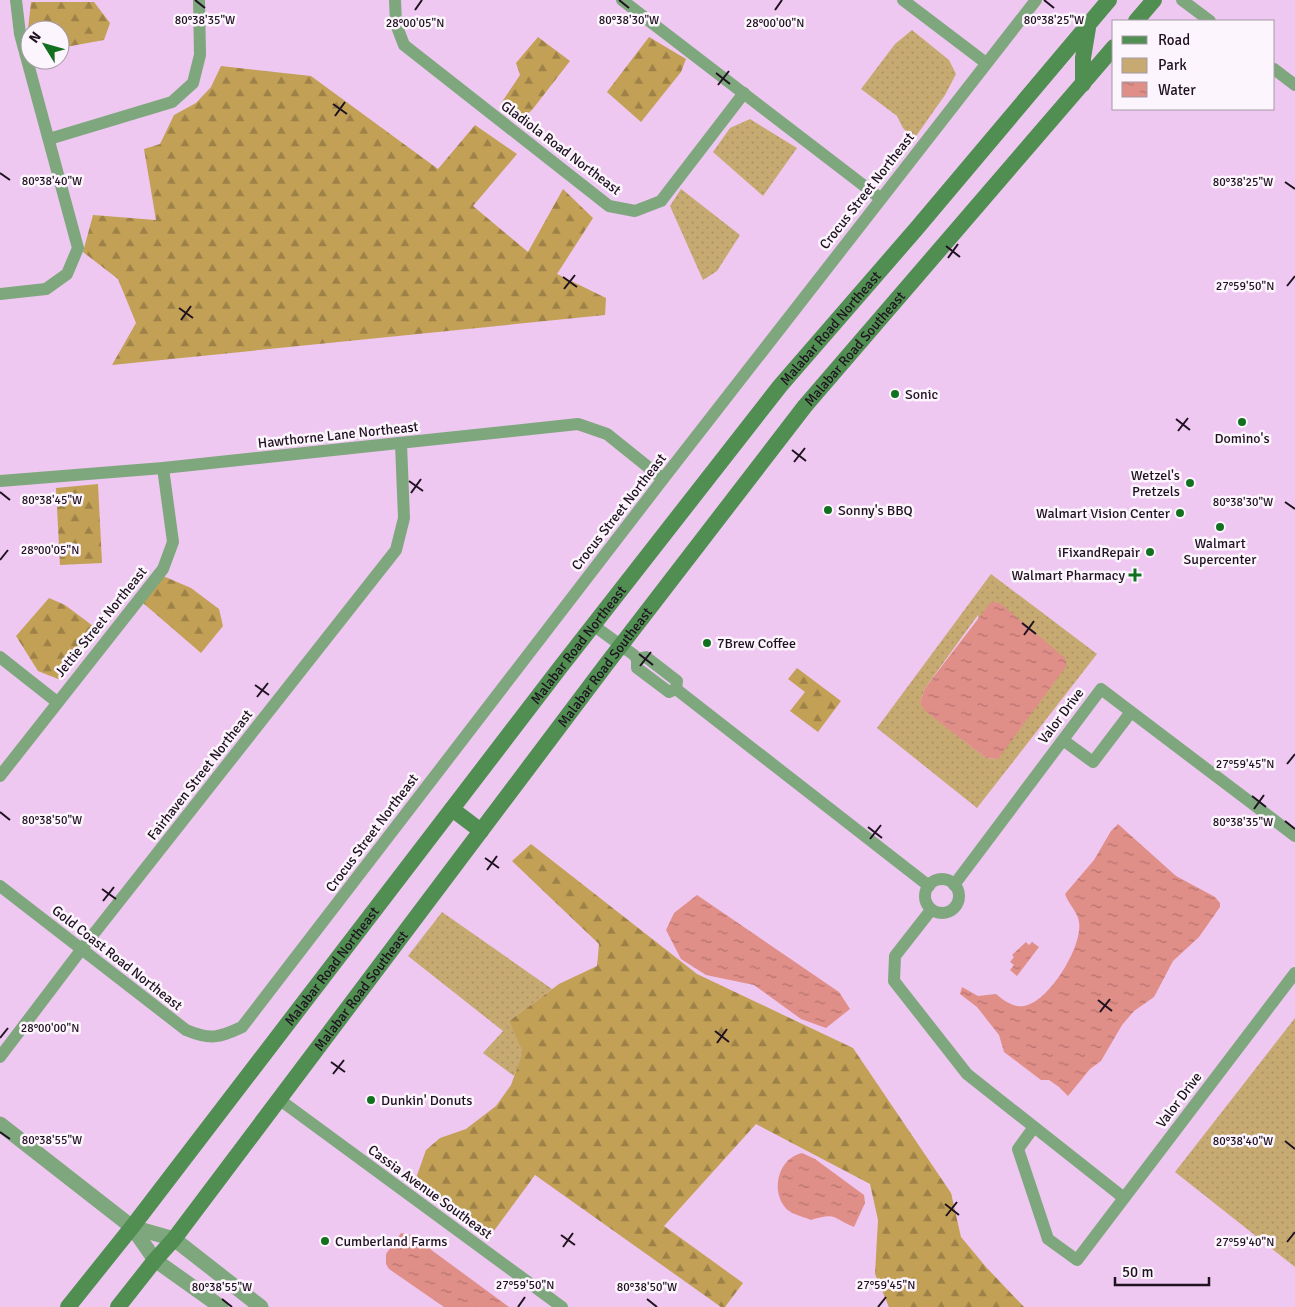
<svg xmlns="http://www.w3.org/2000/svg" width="1295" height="1307" font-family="Signika,sans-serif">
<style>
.green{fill:url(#green-dots);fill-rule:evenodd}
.forest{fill:url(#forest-firs)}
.water{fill:url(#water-ripples)}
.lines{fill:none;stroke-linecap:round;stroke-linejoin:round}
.minor{stroke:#7fa77e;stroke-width:12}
.tertiary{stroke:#7fa77e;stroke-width:15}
.secondary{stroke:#508e52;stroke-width:16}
.ticks{fill:none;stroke:#1f1220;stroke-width:2}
.poi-dot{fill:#12711f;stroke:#fdf5fd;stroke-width:2}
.labels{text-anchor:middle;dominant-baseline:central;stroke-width:5;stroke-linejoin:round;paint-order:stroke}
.street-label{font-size:14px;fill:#1f1220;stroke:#fdf5fd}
.poi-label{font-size:14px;fill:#1f1220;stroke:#fdf5fd;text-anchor:start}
.ticks-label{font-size:12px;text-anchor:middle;fill:#1f1220;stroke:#fdf5fd;stroke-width:5;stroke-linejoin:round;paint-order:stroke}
</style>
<defs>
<pattern id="green-dots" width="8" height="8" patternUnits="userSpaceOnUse" patternTransform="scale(1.25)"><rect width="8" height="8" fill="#c6aa72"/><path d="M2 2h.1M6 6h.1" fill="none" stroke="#aa9162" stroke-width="1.8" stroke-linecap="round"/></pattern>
<pattern id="forest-firs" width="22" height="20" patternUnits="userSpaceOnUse" patternTransform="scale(1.25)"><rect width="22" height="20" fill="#c2a056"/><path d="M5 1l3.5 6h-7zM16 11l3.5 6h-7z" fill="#9d8147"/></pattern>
<pattern id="water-ripples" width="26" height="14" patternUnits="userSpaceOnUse" patternTransform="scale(1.25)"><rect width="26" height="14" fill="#e08e88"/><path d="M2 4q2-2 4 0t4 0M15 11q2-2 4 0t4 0" fill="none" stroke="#b5736f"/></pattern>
</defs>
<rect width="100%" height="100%" fill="#eec8f0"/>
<!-- green -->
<g class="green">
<polygon points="912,30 949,60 956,74 945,95 914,139 903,128 897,116 861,89 895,44"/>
<polygon points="750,119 797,148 763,196 713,152 730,128"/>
<polygon points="681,189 740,235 717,271 703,280 670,206"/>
<path d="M991,574L1097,654L977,808L877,728ZM978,615L998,759L986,758L926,711L920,702L925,688Z"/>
<polygon points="442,912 552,989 509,1021 524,1052 514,1076 483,1053 503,1031 408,956"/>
<polygon points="1295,1018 1295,1267 1175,1172"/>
</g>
<!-- forest -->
<g class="forest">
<polygon points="31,2 94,2 110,23 104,40 60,48 60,30 30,30 30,39 27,38"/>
<polygon points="538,37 570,61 532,110 521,120 500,105 520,75 516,63"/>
<polygon points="649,37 686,59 681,72 641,122 607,92"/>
<polygon points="221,66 311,76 438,169 475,125 517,154 473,206 528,252 563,189 593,218 557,274 606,298 605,315 112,365 136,323 118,279 83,252 93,215 156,220 144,149 160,144 174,115 196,103 211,87"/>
<polygon points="98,484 102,563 60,565 56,488"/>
<polygon points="163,576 191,588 219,609 223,626 201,653 143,603"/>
<polygon points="49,598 65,605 101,632 58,679 38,671 16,636"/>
<polygon points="797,668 841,701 818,732 790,711 805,692 788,679"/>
<polygon points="531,844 697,974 853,1048 951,1193 961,1237 986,1267 1024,1307 889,1307 875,1274 878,1220 870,1184 756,1124 664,1226 743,1283 725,1307 721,1307 535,1175 488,1239 415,1181 426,1150 440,1138 466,1129 496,1106 511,1085 523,1052 509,1021 559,984 597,966 599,944 512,861"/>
</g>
<!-- water -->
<g class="water">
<polygon points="991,602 1000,603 1065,658 1067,665 998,759 986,758 925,711 920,702 925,688"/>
<path d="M1118,824L1176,876L1215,897L1220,903V907L1199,937L1173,961L1154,997L1134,1011L1122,1025L1101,1061L1090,1069L1068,1096L1059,1087L1049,1080H1041L1004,1052L999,1035L977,1007L960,994L962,987L978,996L996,994C1003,1000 1014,1008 1024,1006C1049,1002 1083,946 1079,922C1078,913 1068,903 1065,894L1094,860L1111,831Z"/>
<polygon points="697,895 839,992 850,1009 826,1028 801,1019 754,985 706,975 681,959 666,930 674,913"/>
<polygon points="1026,942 1029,945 1032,942 1039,947 1017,976 1010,970 1014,965 1010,962 1014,957 1012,955"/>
<path d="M802,1153L815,1159L864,1195L865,1203L854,1227C832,1218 837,1212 811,1220C802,1216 789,1214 784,1206C771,1188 779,1158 802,1153Z"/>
<polygon points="401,1233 411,1235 509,1307 444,1307 389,1269 386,1264 386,1254"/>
</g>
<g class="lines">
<!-- minor -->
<g class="minor">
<polyline points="395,0 396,24 404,45 609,206 635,211 661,201 744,93"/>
<polyline points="622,0 880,198"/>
<polyline points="903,0 986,63"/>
<polyline points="1182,0 1210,21"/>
<polyline points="1274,69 1295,85"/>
<polyline points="49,139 172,102 193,83 200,55 199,0"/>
<polyline points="0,294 46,289 67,274 78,248 20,34 16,0"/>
<polyline points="0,481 163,468 578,424 607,434 663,479"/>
<polyline points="593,625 634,655 637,659 637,668 669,692 676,689"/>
<polyline points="0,657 57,702"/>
<polyline points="637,659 646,657 677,681 676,689"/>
<polyline points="676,689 929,886"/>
<polyline points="1063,740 1093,762 1131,712"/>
<polyline points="0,776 163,569 173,542 163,468"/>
<circle cx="942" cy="896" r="17"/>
<polyline points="954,885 1101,689 1295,836"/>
<path d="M0,886L186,1030C210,1040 219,1038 242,1027L663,479L1036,0"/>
<polyline points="931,910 895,956 894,981 967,1074 1124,1198"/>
<polyline points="0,1057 81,950 396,550 404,518 401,444"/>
<polyline points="280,1100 562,1307"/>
<polyline points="1034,1127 1018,1149 1048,1239 1077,1260 1295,973"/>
</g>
<!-- tertiary -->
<g class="tertiary">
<polyline points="0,1124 132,1227 155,1260 221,1307"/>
<polyline points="132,1227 174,1239 261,1307"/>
</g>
<!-- secondary -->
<g class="secondary">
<polyline points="1136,21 1154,0"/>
<polyline points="1083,84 1083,58 1088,28"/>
<polyline points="452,809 481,831"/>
<path id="s1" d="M68,1307L132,1227L559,669L780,386L917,228L1109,0"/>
<path id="s2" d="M118,1307L155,1260L174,1239L605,666L805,406L1114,47"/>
</g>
</g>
<!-- ticks -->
<path class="ticks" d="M195,0L205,8M619,0L629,8M1044,0L1054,8M415,10L422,0M775,10L782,0M716,73L730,84M718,85L729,71M333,104L347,114M335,116L345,102M0,173L10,180M1285,182L1295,189M946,246L960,257M948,258L958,244M563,277L577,287M1287,286L1295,276M564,289L575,275M179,308L193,318M181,320L191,306M1176,419L1190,430M1178,431L1188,418M792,450L806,461M794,462L805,448M409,481L423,491M0,492L10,500M411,493L421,479M1285,502L1295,509M0,560L8,550M1022,623L1036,634M1024,635L1034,621M639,654L653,665M640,666L651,652M255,685L269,695M257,697L268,683M1287,764L1295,754M1252,796L1266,807M1254,809L1264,795M0,812L10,820M1285,821L1295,829M868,827L882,838M870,839L881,825M485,858L499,868M487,870L497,856M102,889L116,899M103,901L114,887M1098,1000L1112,1011M1100,1012L1110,999M715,1031L729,1042M0,1038L8,1028M717,1043L727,1029M331,1062L345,1072M333,1074L344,1060M0,1132L10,1139M1285,1141L1295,1149M945,1204L959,1215M946,1216L957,1202M561,1235L575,1245M1287,1242L1295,1232M563,1247L573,1233M222,1299L232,1307M647,1299L657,1307M518,1307L525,1297M878,1307L886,1297"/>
<!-- markers -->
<g class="poi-dot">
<circle cx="895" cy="394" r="5"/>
<circle cx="1242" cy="422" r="5"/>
<circle cx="1190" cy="483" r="5"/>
<circle cx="828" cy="510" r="5"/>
<circle cx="1180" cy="513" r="5"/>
<circle cx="1220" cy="527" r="5"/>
<circle cx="1150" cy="552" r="5"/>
<path d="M1132.5 567.5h5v5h5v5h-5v5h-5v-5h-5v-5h5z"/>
<circle cx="707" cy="643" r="5"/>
<circle cx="371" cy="1100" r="5"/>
<circle cx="325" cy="1241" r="5"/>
</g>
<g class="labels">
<!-- street labels -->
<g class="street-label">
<text transform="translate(561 148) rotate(37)">Gladiola Road Northeast</text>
<text transform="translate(867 191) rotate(-52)">Crocus Street Northeast</text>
<text stroke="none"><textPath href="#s1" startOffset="1241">Malabar Road Northeast</textPath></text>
<text stroke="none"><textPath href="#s2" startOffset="1209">Malabar Road Southeast</textPath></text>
<text transform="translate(338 435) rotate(-6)">Hawthorne Lane Northeast</text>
<text transform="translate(619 512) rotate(-52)">Crocus Street Northeast</text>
<text transform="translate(101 622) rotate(-51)">Jettie Street Northeast</text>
<text stroke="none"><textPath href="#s1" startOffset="836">Malabar Road Northeast</textPath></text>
<text stroke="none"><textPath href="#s2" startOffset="804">Malabar Road Southeast</textPath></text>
<text transform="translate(1061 716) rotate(-53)">Valor Drive</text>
<text transform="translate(200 775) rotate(-52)">Fairhaven Street Northeast</text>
<text transform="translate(372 833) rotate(-53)">Crocus Street Northeast</text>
<text transform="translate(117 958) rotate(38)">Gold Coast Road Northeast</text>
<text stroke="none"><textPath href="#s1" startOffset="431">Malabar Road Northeast</textPath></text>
<text stroke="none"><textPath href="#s2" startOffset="399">Malabar Road Southeast</textPath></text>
<text transform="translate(1179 1100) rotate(-53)">Valor Drive</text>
<text transform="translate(430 1192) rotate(36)">Cassia Avenue Southeast</text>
</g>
<!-- poi labels -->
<g class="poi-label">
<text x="905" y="394">Sonic</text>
<text x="1242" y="438" text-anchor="middle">Domino's</text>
<text x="1180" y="475" text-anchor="end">Wetzel's<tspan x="1180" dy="16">Pretzels</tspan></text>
<text x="838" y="510">Sonny's BBQ</text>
<text x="1170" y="513" text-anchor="end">Walmart Vision Center</text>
<text x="1220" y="543" text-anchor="middle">Walmart<tspan x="1220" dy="16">Supercenter</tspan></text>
<text x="1140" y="552" text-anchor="end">iFixandRepair</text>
<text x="1125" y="575" text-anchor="end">Walmart Pharmacy</text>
<text x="717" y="643">7Brew Coffee</text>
<text x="381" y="1100">Dunkin' Donuts</text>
<text x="335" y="1241">Cumberland Farms</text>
</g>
</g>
<g class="ticks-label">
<text x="205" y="24">80°38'35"W</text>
<text x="629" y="24">80°38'30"W</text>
<text x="1054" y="24">80°38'25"W</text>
<text x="415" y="27">28°00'05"N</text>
<text x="775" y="27">28°00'00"N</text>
<text x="52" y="185">80°38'40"W</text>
<text x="1243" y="186">80°38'25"W</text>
<text x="1245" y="290">27°59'50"N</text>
<text x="52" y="504">80°38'45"W</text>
<text x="1243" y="506">80°38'30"W</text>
<text x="50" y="554">28°00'05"N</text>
<text x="1245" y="768">27°59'45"N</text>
<text x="52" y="824">80°38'50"W</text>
<text x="1243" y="826">80°38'35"W</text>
<text x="50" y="1032">28°00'00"N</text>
<text x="52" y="1144">80°38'55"W</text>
<text x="1243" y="1145">80°38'40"W</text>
<text x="1245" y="1246">27°59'40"N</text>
<text x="525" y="1289">27°59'50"N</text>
<text x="886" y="1289">27°59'45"N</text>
<text x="222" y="1291">80°38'55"W</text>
<text x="647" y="1291">80°38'50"W</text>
</g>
<!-- legend -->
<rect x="1112" y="20" width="162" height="90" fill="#fdf5fd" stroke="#a49aa5"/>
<rect x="1122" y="36" width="25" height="8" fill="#508e52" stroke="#a49aa5"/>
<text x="1158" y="45" font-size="15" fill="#1f1220">Road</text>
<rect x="1122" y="58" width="25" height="15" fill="#c6aa72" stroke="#a49aa5"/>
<text x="1158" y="70" font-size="15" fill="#1f1220">Park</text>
<rect x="1122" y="82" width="25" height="15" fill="url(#water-ripples)" stroke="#a49aa5"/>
<text x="1158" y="95" font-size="15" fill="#1f1220">Water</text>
<!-- north arrow -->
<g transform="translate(45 45) rotate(307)"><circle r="24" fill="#fdf5fd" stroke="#a49aa5"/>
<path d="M0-4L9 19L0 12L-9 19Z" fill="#12711f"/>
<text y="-8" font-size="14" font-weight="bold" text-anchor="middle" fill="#1f1220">N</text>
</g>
<!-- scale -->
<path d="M1115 1277v8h94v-8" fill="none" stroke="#1f1220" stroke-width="2.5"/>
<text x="1122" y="1277" font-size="15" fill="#1f1220" stroke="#fdf5fd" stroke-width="4" paint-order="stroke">50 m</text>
</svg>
